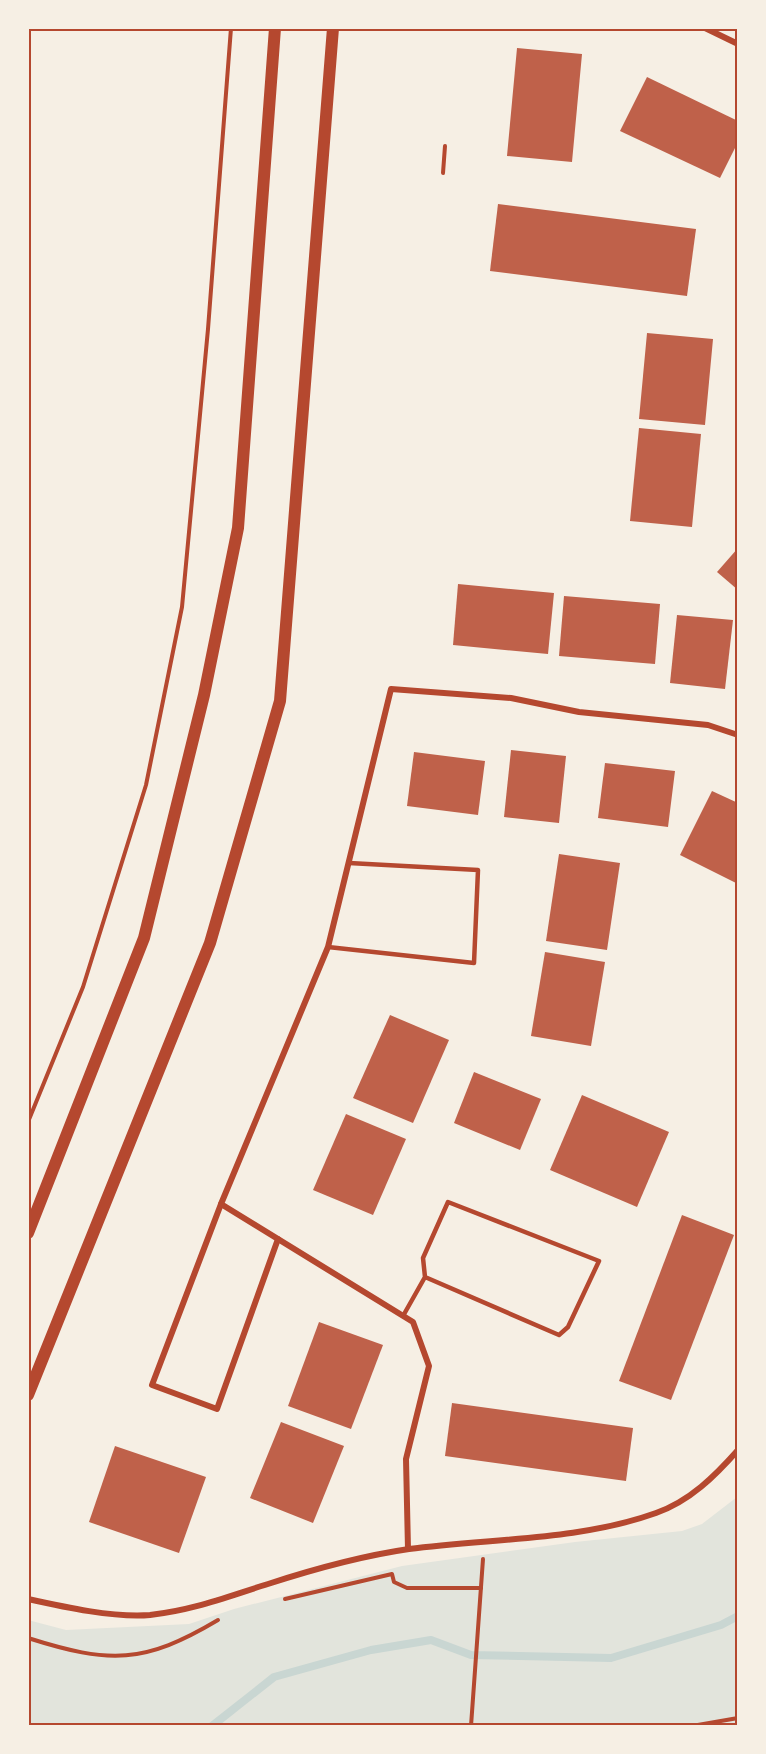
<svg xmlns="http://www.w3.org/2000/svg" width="766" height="1754" font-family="'Alegreya Sans',sans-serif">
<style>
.green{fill:#e2e4dc}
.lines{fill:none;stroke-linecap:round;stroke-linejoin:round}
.stream{stroke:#c9d6d2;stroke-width:8}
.building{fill:#bf614a}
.path{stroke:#b5482f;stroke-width:4}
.service{stroke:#b5482f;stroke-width:4.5}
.minor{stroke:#b5482f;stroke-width:6}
.secondary{stroke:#b5482f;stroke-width:12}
.neatline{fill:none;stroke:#b5482f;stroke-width:2}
</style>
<rect width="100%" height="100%" fill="#f6efe4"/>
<!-- green -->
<polygon class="green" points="737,1497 737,1725 29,1725 28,1620 66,1630 189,1624 234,1609 402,1566 575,1542 682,1531 702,1524"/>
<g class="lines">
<!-- stream -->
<polyline class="stream" points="212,1726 274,1677 371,1650 431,1640 471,1655 611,1658 721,1625 738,1616"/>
</g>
<!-- building -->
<g class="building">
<polygon points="517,48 582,54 572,162 507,156"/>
<polygon points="647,77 738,121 738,142 720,178 620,131"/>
<polygon points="498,204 696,229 687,296 490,271"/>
<polygon points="647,333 713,339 705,425 639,419"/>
<polygon points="639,428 701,434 692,527 630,521"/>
<polygon points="738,548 738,590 717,572"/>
<polygon points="458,584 554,593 548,654 453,645"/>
<polygon points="564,596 660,604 655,664 559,656"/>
<polygon points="677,615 733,620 725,689 670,683"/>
<polygon points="511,750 566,756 559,823 504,817"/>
<polygon points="414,752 485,761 478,815 407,806"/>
<polygon points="605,763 675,771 668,827 598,818"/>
<polygon points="712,791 738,803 738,884 680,855"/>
<polygon points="559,854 620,863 607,950 546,941"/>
<polygon points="545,952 605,962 591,1046 531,1036"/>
<polygon points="390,1015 449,1040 413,1123 353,1098"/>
<polygon points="474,1072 541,1099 520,1150 454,1123"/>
<polygon points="582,1095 669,1132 637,1207 550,1170"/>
<polygon points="346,1114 406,1139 373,1215 313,1190"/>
<polygon points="682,1215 734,1235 671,1400 619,1381"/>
<polygon points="319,1322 383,1345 351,1429 288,1406"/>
<polygon points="452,1403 633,1428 626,1481 445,1456"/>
<polygon points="281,1422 344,1446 313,1523 250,1498"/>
<polygon points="115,1446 206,1477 179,1553 89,1522"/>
</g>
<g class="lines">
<!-- path -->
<g class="path">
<polyline points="443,173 445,146"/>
<polyline points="28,1122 83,987 146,785 182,607 208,329 231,28"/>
<polyline points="285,1599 392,1574 394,1582 407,1588 481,1588"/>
<path d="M28,1638C110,1664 144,1664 218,1620"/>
<polyline points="471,1726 483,1559"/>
<polyline points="692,1726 738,1718"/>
</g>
<!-- service -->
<g class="service">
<polyline points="328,947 474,963 478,870 349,863"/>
<polyline points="403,1316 425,1277 559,1335 568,1327 599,1261 448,1202 423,1258 425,1277"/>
</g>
<!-- minor -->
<g class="minor">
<polyline points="705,28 738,44"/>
<polyline points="221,1204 152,1385 217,1409 278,1239"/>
<polyline points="408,1549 406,1459 429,1366 413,1322 221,1204 328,947 391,689 511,698 579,712 708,725 738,735"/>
<path d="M28,1599C64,1607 114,1618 150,1615C194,1610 226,1597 268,1584C314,1569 361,1556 409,1549C490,1538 578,1541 656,1513C690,1501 715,1476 738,1450"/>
</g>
<!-- secondary -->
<g class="secondary">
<polyline points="28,1233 144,938 204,695 238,528 275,28"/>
<polyline points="28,1395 210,943 280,701 333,28"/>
</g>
</g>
<!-- border -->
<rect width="766" height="1754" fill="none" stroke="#f6efe4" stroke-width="60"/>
<rect x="30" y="30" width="706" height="1694" class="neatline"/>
</svg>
